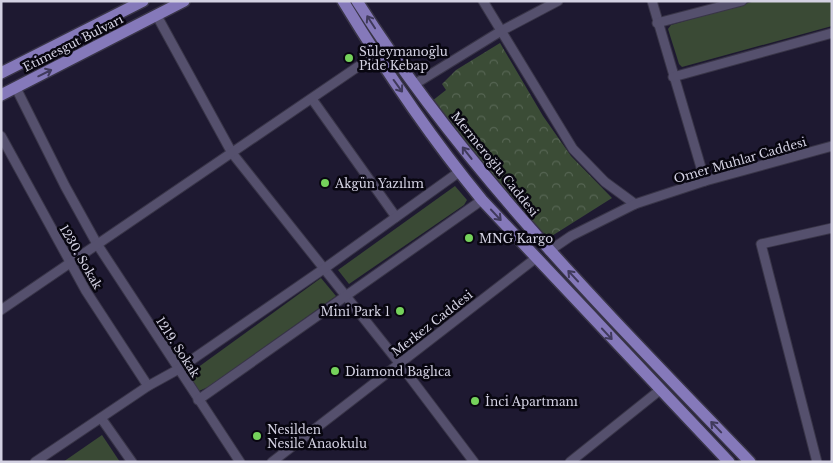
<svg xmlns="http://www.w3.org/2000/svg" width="833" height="463" font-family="'Libre Baskerville',serif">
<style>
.forest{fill:url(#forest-crowns)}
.park{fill:#3a4a35}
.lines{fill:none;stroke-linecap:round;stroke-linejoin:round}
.minor-casing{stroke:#393548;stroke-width:11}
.major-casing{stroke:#393548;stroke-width:14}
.minor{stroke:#55506d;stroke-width:9}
.major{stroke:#8579ba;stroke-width:11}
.oneway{stroke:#403a5c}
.poi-dot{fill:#75d25b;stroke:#080610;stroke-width:2}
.labels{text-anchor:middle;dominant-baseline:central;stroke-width:5;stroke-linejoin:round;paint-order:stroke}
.street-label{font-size:12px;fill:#d3d1e2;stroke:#080610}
.poi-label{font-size:12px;fill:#d3d1e2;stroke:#080610;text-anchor:start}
</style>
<defs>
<pattern id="forest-crowns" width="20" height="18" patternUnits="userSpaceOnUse" patternTransform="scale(1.25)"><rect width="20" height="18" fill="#3b4c36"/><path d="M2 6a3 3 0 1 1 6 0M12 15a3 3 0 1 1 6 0" fill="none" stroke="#566553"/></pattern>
</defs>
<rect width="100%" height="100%" fill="#1e1931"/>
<!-- forest -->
<polygon class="forest" points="500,43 543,116 571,156 612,198 547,239 523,214 432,101 446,90 442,84 456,70"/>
<!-- park -->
<g class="park">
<polygon points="755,1 832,1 832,26 682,67 679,64 668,29 671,25"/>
<polygon points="455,186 467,200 464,205 349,284 338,270"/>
<polygon points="321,278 336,296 208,387 199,391 186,376"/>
<polygon points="102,435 120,462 63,462"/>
</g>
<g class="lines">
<!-- minor casing -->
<g class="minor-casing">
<g id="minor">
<polyline points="483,1 573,149 605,182 635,204"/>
<polyline points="652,1 705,181"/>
<polyline points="157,16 232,153 400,364 474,462"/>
<polyline points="657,23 742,1"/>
<polyline points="673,77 832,33"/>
<polyline points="415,84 501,31 558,1"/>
<polyline points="16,88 65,186 97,244 240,462"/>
<polyline points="312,99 396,217"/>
<polyline points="1,136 86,291 148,386"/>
<polyline points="549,251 571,236 635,204 705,181 832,146"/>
<polyline points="1,310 375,55"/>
<polyline points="198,400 482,200"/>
<polyline points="101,418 132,462"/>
<polyline points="35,462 148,386 177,370 325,268 459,172"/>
<polyline points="272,462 536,258"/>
<polyline points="570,462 660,390"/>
<polyline points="817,462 761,244 832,228"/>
</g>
</g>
<!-- major casing -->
<g class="major-casing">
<g id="major">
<path d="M343,1C385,70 431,138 482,200L729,462"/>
<path d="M357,1C466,173 610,316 750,462"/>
<polyline points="1,73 143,1"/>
<polyline points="1,95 184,1"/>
</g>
</g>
<!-- minor -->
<use href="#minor" class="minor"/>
<!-- major -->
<use href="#major" class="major"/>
</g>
<!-- one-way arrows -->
<defs><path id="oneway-shaft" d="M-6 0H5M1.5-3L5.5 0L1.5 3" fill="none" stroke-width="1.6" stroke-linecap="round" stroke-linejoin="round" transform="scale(1.25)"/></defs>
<g class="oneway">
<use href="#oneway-shaft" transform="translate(371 22) rotate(-123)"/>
<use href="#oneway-shaft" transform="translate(45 73) rotate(-26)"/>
<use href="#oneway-shaft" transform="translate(398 86) rotate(54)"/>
<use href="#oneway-shaft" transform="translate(467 153) rotate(-128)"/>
<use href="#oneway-shaft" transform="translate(496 215) rotate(47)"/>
<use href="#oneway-shaft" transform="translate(573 276) rotate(-133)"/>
<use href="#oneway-shaft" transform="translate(607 334) rotate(47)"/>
<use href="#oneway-shaft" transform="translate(716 427) rotate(-134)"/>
</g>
<!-- markers -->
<g class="poi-dot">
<circle cx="349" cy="58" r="5"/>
<circle cx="325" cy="183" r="5"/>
<circle cx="469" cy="238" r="5"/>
<circle cx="400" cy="311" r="5"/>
<circle cx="335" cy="371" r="5"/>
<circle cx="475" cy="401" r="5"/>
<circle cx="257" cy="436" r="5"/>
</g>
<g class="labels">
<!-- street labels -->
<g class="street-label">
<text transform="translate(73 43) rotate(-27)">Etimesgut Bulvarı</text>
<text transform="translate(740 160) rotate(-16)">Omer Muhlar Caddesi</text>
<text transform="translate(495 164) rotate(51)">Mermeroğlu Caddesi</text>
<text transform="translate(81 257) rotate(60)">1230. Sokak</text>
<text transform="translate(432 323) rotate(-38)">Merkez Caddesi</text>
<text transform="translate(178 347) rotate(57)">1219. Sokak</text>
</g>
<!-- poi labels -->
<g class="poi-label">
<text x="359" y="51">Süleymanoğlu<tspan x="359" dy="14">Pide Kebap</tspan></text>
<text x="335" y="183">Akgün Yazılım</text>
<text x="479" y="238">MNG Kargo</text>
<text x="390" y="311" text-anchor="end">Mini Park 1</text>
<text x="345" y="371">Diamond Bağlıca</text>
<text x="485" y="401">İnci Apartmanı</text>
<text x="267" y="429">Nesilden<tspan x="267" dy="14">Nesile Anaokulu</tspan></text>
</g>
</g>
<!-- border -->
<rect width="833" height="463" fill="none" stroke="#d3d1e2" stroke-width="5"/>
</svg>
